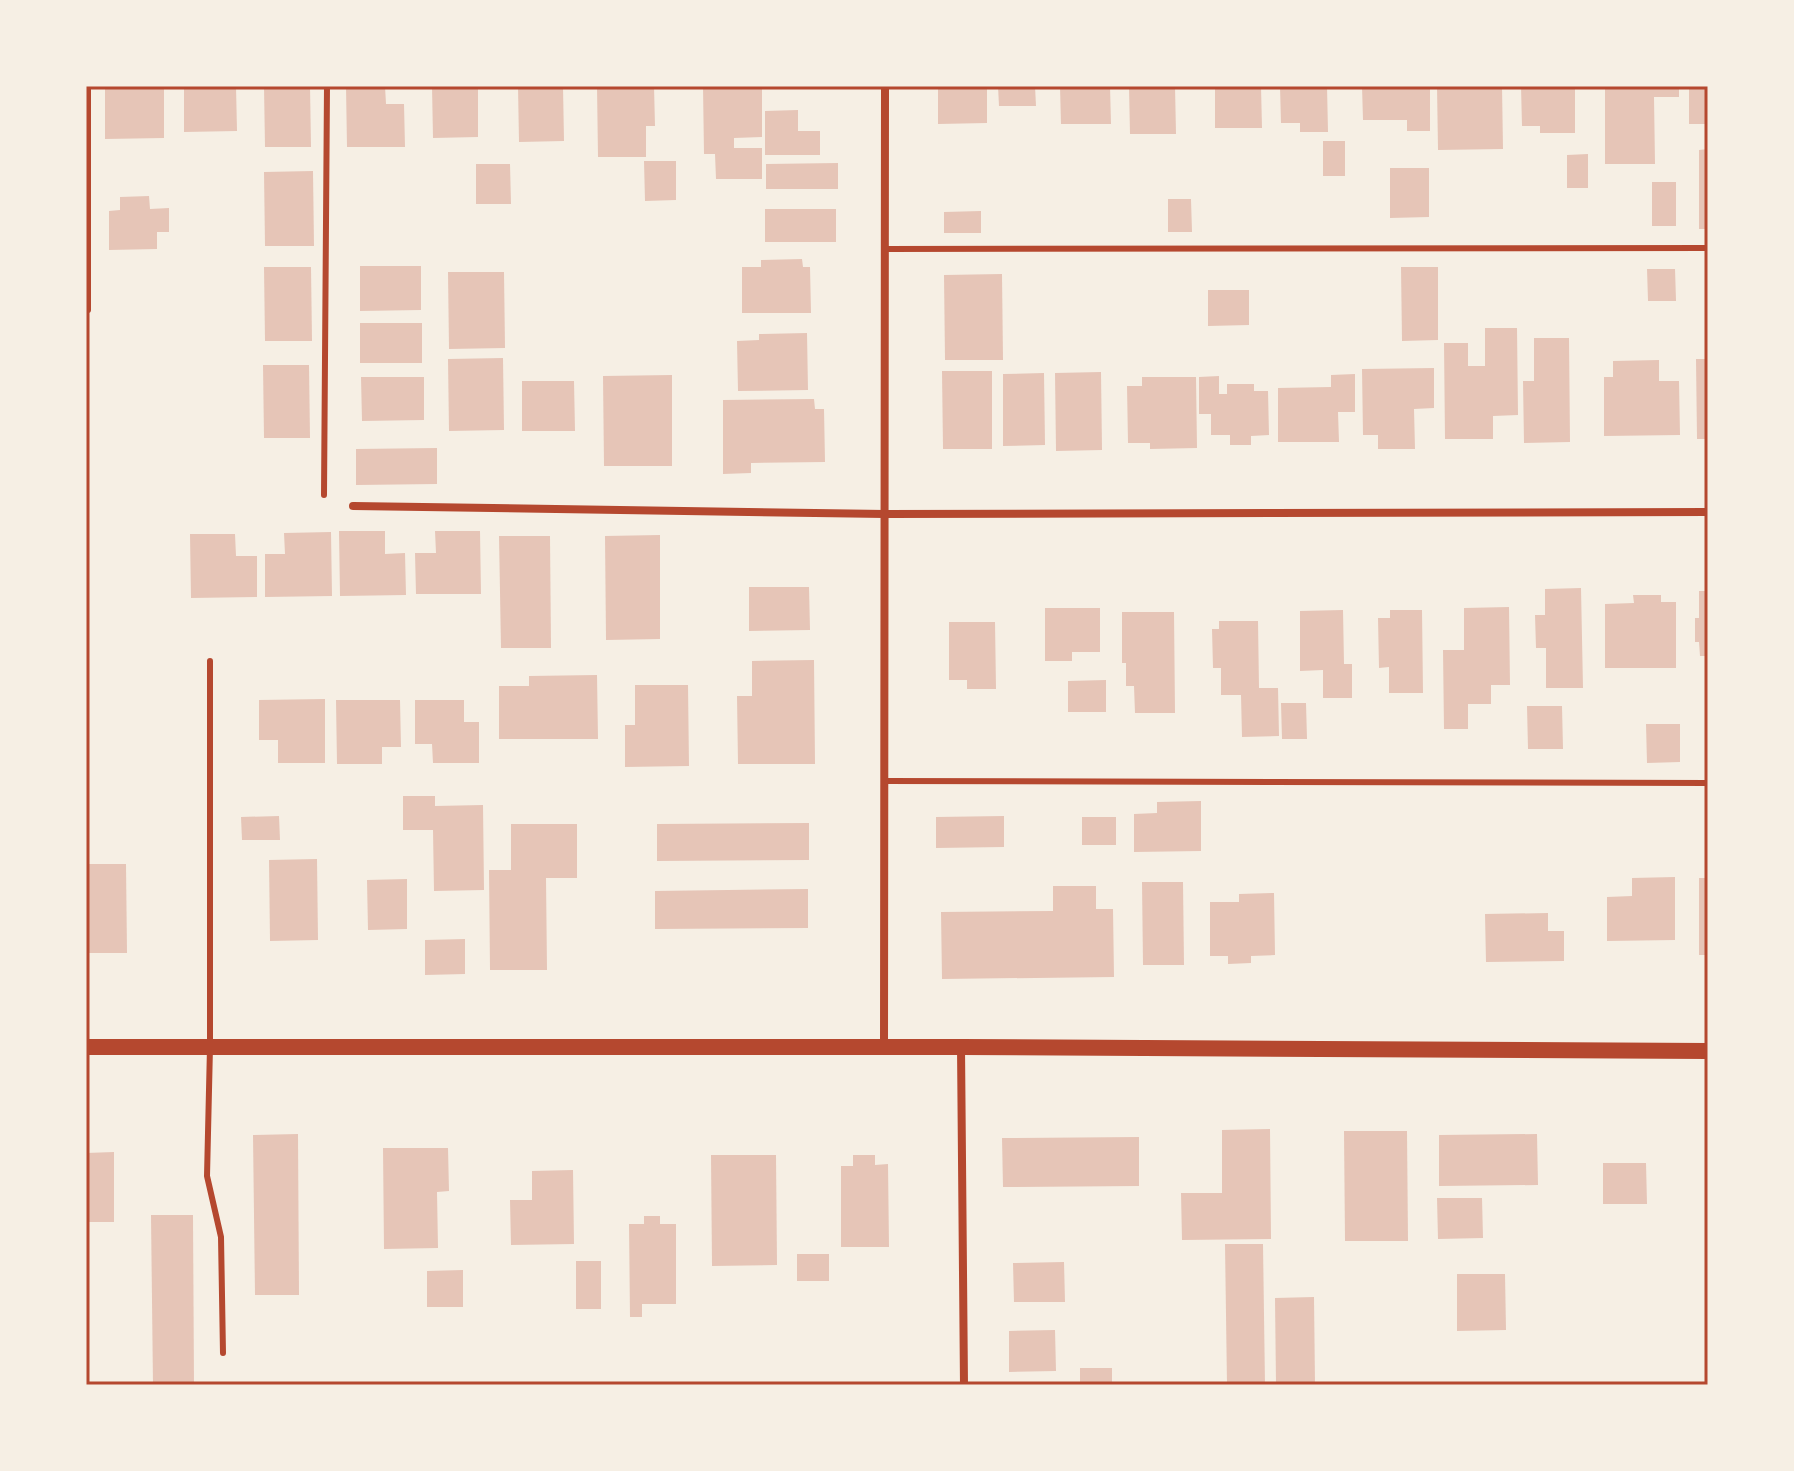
<svg xmlns="http://www.w3.org/2000/svg" width="1794" height="1471" font-family="'Golos Text',sans-serif">
<style>
.building{fill:#e6c5b7}
.lines{fill:none;stroke-linecap:round;stroke-linejoin:round}
.service{stroke:#b5482f;stroke-width:6}
.minor{stroke:#b5482f;stroke-width:8}
.secondary{stroke:#b5482f;stroke-width:16}
.neatline{fill:none;stroke:#b5482f;stroke-width:3}
</style>
<rect width="100%" height="100%" fill="#f6efe4"/>
<!-- building -->
<g class="building">
<polygon points="105,86 164,86 164,138 105,139"/>
<polygon points="184,86 236,86 237,131 184,132"/>
<polygon points="264,86 310,86 311,147 265,147"/>
<polygon points="346,86 385,86 386,104 404,104 405,147 347,147"/>
<polygon points="432,86 478,86 478,137 433,138"/>
<polygon points="518,86 563,86 564,141 519,142"/>
<polygon points="597,86 654,86 655,126 646,126 646,157 598,157"/>
<polygon points="703,86 762,86 762,137 734,138 734,148 762,148 762,179 716,179 715,154 704,154"/>
<polygon points="938,86 987,86 987,123 938,124"/>
<polygon points="998,86 1035,86 1036,106 999,106"/>
<polygon points="1060,86 1110,86 1111,124 1061,124"/>
<polygon points="1129,86 1175,86 1176,134 1130,134"/>
<polygon points="1215,86 1261,86 1262,128 1215,128"/>
<polygon points="1280,86 1327,86 1328,132 1300,132 1300,123 1281,123"/>
<polygon points="1362,86 1430,86 1430,131 1407,131 1407,120 1363,120"/>
<polygon points="1437,86 1502,86 1503,149 1438,150"/>
<polygon points="1521,86 1575,86 1575,133 1540,133 1540,126 1522,126"/>
<polygon points="1605,86 1679,86 1679,97 1654,97 1655,164 1605,164"/>
<rect x="1689" y="86" width="19" height="38"/>
<polygon points="798,110 798,131 820,131 820,155 765,155 765,111"/>
<rect x="1323" y="141" width="22" height="35"/>
<polygon points="1708,149 1708,229 1699,229 1699,150"/>
<polygon points="1588,154 1588,188 1567,188 1567,155"/>
<polygon points="644,161 676,161 676,200 645,201"/>
<polygon points="838,163 838,189 766,189 766,164"/>
<polygon points="476,164 510,164 511,204 476,204"/>
<polygon points="1390,168 1429,168 1429,217 1390,218"/>
<polygon points="313,171 314,246 265,246 264,172"/>
<rect x="1652" y="182" width="24" height="44"/>
<polygon points="149,196 150,209 169,208 169,232 157,232 157,249 109,250 109,211 120,210 120,197"/>
<polygon points="1168,199 1191,199 1192,232 1168,232"/>
<rect x="765" y="209" width="71" height="33"/>
<polygon points="981,211 981,233 944,233 944,212"/>
<polygon points="802,259 803,267 810,267 811,313 742,313 742,267 761,267 761,260"/>
<polygon points="360,266 421,266 421,310 360,311"/>
<polygon points="264,267 311,267 312,341 265,341"/>
<polygon points="1401,267 1438,267 1438,340 1402,341"/>
<polygon points="1647,269 1675,269 1676,301 1648,301"/>
<polygon points="448,272 504,272 505,348 449,349"/>
<polygon points="1002,274 1003,360 945,360 944,275"/>
<polygon points="1208,290 1249,290 1249,325 1208,326"/>
<rect x="360" y="323" width="62" height="40"/>
<polygon points="1485,328 1517,328 1518,415 1493,416 1493,439 1445,439 1444,343 1468,343 1468,366 1485,366"/>
<polygon points="807,333 808,390 738,391 737,341 759,340 759,334"/>
<polygon points="1534,338 1569,338 1570,442 1524,443 1523,381 1534,381"/>
<polygon points="503,358 504,430 449,431 448,359"/>
<polygon points="1696,359 1708,359 1708,439 1697,439"/>
<polygon points="1659,360 1659,381 1679,381 1680,435 1604,436 1604,377 1613,377 1613,361"/>
<polygon points="263,365 309,365 310,438 264,438"/>
<polygon points="1434,368 1434,408 1414,409 1415,449 1378,449 1378,435 1363,435 1362,369"/>
<polygon points="942,371 992,371 992,449 943,449"/>
<polygon points="1101,372 1102,450 1056,451 1055,373"/>
<polygon points="1044,373 1045,445 1003,446 1003,374"/>
<polygon points="1355,374 1355,412 1338,412 1339,442 1278,442 1278,388 1331,387 1331,375"/>
<polygon points="672,375 672,466 604,466 603,376"/>
<polygon points="1219,376 1219,394 1227,394 1227,384 1254,384 1254,391 1268,391 1269,435 1251,436 1251,445 1230,445 1230,435 1211,435 1211,414 1199,414 1199,377"/>
<polygon points="361,377 424,377 424,420 362,421"/>
<polygon points="1142,377 1196,377 1197,448 1150,449 1150,443 1128,443 1127,386 1142,386"/>
<polygon points="522,381 574,381 575,431 522,431"/>
<polygon points="814,399 815,409 824,409 825,462 751,463 751,473 723,474 723,400"/>
<polygon points="437,448 437,484 356,485 356,449"/>
<polygon points="339,531 385,531 385,554 405,553 406,595 340,596"/>
<polygon points="435,531 480,531 481,594 416,594 415,553 436,553"/>
<polygon points="331,532 332,596 265,597 265,554 285,554 284,533"/>
<polygon points="190,534 235,534 236,556 257,556 257,597 191,598"/>
<polygon points="660,535 660,639 606,640 605,536"/>
<polygon points="499,536 550,536 551,648 501,648"/>
<polygon points="749,587 809,587 810,630 749,631"/>
<polygon points="1581,588 1583,688 1546,688 1546,648 1536,648 1535,615 1545,615 1545,589"/>
<polygon points="1699,591 1708,591 1708,656 1700,656 1699,642 1695,642 1695,618 1699,618"/>
<polygon points="1633,595 1661,595 1661,602 1676,602 1676,668 1605,668 1605,604 1634,603"/>
<polygon points="1509,607 1510,685 1491,685 1491,704 1468,704 1468,729 1444,729 1443,650 1464,650 1464,608"/>
<polygon points="1045,608 1100,608 1100,652 1072,652 1072,661 1045,661"/>
<polygon points="1343,610 1344,664 1352,664 1352,698 1323,698 1323,670 1300,671 1300,611"/>
<polygon points="1390,610 1422,610 1423,693 1389,693 1389,667 1379,668 1378,618 1390,618"/>
<polygon points="1122,612 1174,612 1175,713 1135,713 1134,686 1126,686 1126,663 1122,663"/>
<polygon points="1219,621 1258,621 1259,688 1278,688 1279,736 1242,737 1241,695 1221,695 1221,668 1213,668 1212,629 1219,629"/>
<polygon points="949,622 995,622 996,689 967,689 967,680 949,680"/>
<polygon points="814,660 815,764 738,764 737,696 752,696 752,661"/>
<polygon points="597,675 598,739 499,739 499,686 529,686 529,676"/>
<polygon points="1106,680 1106,712 1068,712 1068,681"/>
<polygon points="635,685 688,685 689,766 625,767 625,725 635,725"/>
<polygon points="325,699 325,763 278,763 278,740 259,740 259,700"/>
<polygon points="336,700 400,700 401,747 382,747 382,764 337,764"/>
<polygon points="415,700 464,700 464,722 479,722 479,763 433,763 432,744 415,744"/>
<polygon points="1281,703 1306,703 1307,739 1282,739"/>
<polygon points="1527,706 1562,706 1563,749 1528,749"/>
<polygon points="1646,724 1680,724 1680,762 1647,763"/>
<polygon points="403,796 435,796 435,806 483,805 484,890 434,891 433,830 403,830"/>
<polygon points="1201,801 1201,851 1134,852 1134,814 1157,813 1157,802"/>
<polygon points="279,816 280,840 242,840 241,817"/>
<polygon points="1004,816 1004,847 936,848 936,817"/>
<rect x="1082" y="817" width="34" height="28"/>
<polygon points="809,823 809,860 657,861 657,824"/>
<polygon points="511,824 577,824 577,878 546,878 547,970 490,970 489,870 511,870"/>
<polygon points="317,859 318,940 270,941 269,860"/>
<polygon points="86,864 126,864 127,953 86,953"/>
<polygon points="1675,877 1675,940 1607,941 1607,897 1632,896 1632,878"/>
<rect x="1699" y="878" width="9" height="77"/>
<polygon points="407,879 407,929 368,930 367,880"/>
<polygon points="1142,882 1183,882 1184,965 1143,965"/>
<polygon points="1053,886 1096,886 1096,909 1113,909 1114,977 942,979 941,912 1053,911"/>
<polygon points="808,889 808,928 655,929 655,891"/>
<polygon points="1274,893 1275,955 1251,956 1251,963 1228,964 1228,956 1210,956 1210,902 1239,902 1239,894"/>
<polygon points="1548,913 1548,931 1564,931 1564,961 1486,962 1485,914"/>
<polygon points="465,939 465,974 425,975 425,940"/>
<polygon points="1270,1129 1271,1239 1182,1240 1181,1193 1222,1193 1222,1130"/>
<polygon points="1344,1131 1407,1131 1408,1241 1345,1241"/>
<polygon points="298,1134 299,1295 255,1295 253,1135"/>
<polygon points="1537,1134 1538,1185 1439,1186 1439,1135"/>
<polygon points="1139,1137 1139,1186 1003,1187 1002,1138"/>
<polygon points="383,1148 448,1148 449,1191 437,1192 438,1248 384,1249"/>
<polygon points="114,1152 114,1222 86,1222 86,1153"/>
<polygon points="711,1155 776,1155 777,1265 712,1266"/>
<polygon points="853,1155 875,1155 875,1165 888,1164 889,1247 841,1247 841,1166 853,1166"/>
<polygon points="1603,1163 1646,1163 1647,1204 1603,1204"/>
<polygon points="573,1170 574,1244 511,1245 510,1200 532,1200 532,1171"/>
<polygon points="1437,1198 1482,1198 1483,1238 1438,1239"/>
<polygon points="151,1215 193,1215 194,1385 153,1385"/>
<polygon points="644,1216 660,1216 660,1224 676,1224 676,1304 642,1304 642,1317 630,1317 629,1224 644,1224"/>
<polygon points="1225,1244 1263,1244 1265,1385 1227,1385"/>
<rect x="797" y="1254" width="32" height="27"/>
<rect x="576" y="1261" width="25" height="48"/>
<polygon points="1064,1262 1065,1302 1014,1302 1013,1263"/>
<polygon points="463,1270 463,1307 427,1307 427,1271"/>
<polygon points="1457,1274 1505,1274 1506,1330 1457,1331"/>
<polygon points="1314,1297 1315,1385 1276,1385 1275,1298"/>
<polygon points="1055,1330 1056,1371 1009,1372 1009,1331"/>
<rect x="1080" y="1368" width="32" height="17"/>
</g>
<g class="lines">
<!-- service -->
<g class="service">
<polyline points="88,86 88,310"/>
<polyline points="885,249 1708,248"/>
<polyline points="324,495 327,86"/>
<polyline points="210,661 210,1047 207,1176 221,1237 223,1353"/>
<polyline points="884,781 1708,783"/>
</g>
<!-- minor -->
<g class="minor">
<polyline points="353,506 885,514 1708,512"/>
<polyline points="884,1047 885,86"/>
<polyline points="961,1047 964,1385"/>
</g>
<!-- secondary -->
<polyline class="secondary" points="86,1047 961,1047 1708,1051"/>
</g>
<!-- border -->
<rect width="1794" height="1471" fill="none" stroke="#f6efe4" stroke-width="176"/>
<rect x="88" y="88" width="1618" height="1295" class="neatline"/>
</svg>
